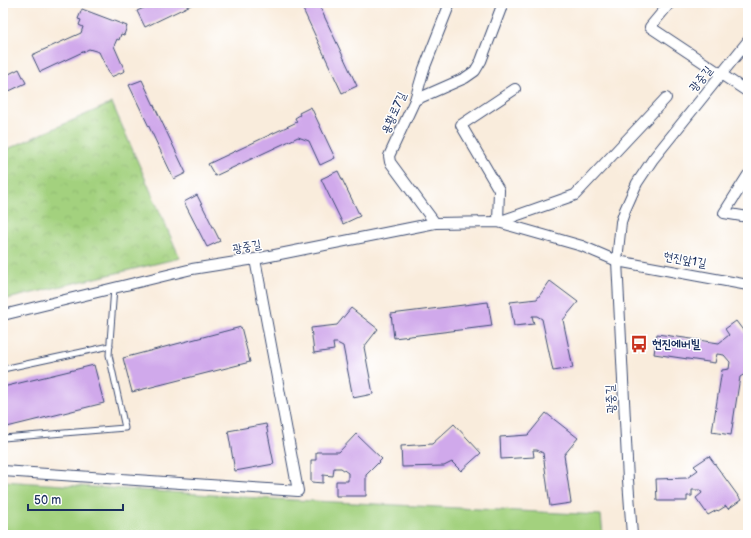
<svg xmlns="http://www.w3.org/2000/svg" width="751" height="538" font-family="'Balsamiq Sans','Poor Story',sans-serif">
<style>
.green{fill:#a3d17e;stroke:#5f806e}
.park{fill:url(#park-crowns);stroke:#5f806e}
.building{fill:#d0a9eb}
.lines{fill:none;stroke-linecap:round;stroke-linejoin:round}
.lane-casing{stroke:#3c4b71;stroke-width:7}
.street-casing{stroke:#3c4b71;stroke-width:12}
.lane{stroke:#fff;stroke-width:5}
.street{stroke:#fff;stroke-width:10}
.labels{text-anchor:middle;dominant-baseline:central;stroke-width:3;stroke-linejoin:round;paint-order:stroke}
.street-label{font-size:12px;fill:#1b2f5e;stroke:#fff}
.poi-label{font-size:12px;font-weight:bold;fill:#1b2f5e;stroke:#fff;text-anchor:start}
</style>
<defs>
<pattern id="park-crowns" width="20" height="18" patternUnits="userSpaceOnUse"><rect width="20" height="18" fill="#a3d17e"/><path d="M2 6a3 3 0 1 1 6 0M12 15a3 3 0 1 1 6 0" fill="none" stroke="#8cb46f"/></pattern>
</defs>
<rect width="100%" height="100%" fill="#fff"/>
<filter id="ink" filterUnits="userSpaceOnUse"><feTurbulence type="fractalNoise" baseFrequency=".025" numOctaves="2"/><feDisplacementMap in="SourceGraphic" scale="8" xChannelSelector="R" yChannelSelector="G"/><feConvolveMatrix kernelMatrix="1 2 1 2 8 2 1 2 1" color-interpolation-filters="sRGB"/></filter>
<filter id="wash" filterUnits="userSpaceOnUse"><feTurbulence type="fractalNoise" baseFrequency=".012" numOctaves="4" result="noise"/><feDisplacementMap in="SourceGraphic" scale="16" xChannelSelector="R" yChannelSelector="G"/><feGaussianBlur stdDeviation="0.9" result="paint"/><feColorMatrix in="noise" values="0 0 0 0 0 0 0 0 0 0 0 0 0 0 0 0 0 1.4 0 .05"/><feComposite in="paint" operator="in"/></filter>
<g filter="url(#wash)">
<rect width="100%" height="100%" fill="#f9ecdc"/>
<!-- green -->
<polygon class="green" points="3,481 273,499 601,515 603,535 29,535 3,534"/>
<!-- park -->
<polygon class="park" points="112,103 180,258 3,300 3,151"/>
<g id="blocks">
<!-- building -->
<g class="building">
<polygon points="155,3 195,3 145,27 137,11"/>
<polygon points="300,3 318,3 357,86 342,93"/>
<polygon points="82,9 127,26 124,35 121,34 119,40 117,39 114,46 125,71 111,77 99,52 89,49 40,72 32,55 81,33 83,27 79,25 81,20 78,19"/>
<polygon points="19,69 26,83 3,94 3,77"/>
<polygon points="142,80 186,173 174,179 129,85"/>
<polygon points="311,107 335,158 320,165 309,141 298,137 215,176 208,164 297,122 295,118 300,115 299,113"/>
<polygon points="338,171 360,216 343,224 321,179"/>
<polygon points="197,195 220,241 207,247 184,202"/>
<polygon points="550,281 578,302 563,320 573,368 553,371 542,319 537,316 532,316 534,324 514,326 510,302 537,299"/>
<polygon points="488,302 492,326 394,338 391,314"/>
<polygon points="351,308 378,329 364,347 373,394 353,398 343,346 337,343 333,343 334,350 314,353 311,328 337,325"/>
<polygon points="736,321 748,337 748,372 740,377 731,435 712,432 722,370 729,369 730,362 724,355 717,354 715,363 654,354 657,334 719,343 729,335 725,329"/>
<polygon points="241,327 250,362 132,392 123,358"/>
<polygon points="94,365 104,403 3,428 3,387"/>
<polygon points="546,413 578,438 564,455 571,503 550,506 543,453 537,450 533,450 534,457 501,459 500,437 528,435"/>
<polygon points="266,424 274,464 235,471 228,431"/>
<polygon points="454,424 481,453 461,471 452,462 444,466 402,467 401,446 432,444"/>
<polygon points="356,434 382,459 366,475 366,496 336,496 336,481 348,481 348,473 341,468 334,468 333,476 323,475 323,483 311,482 311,460 316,460 316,452 339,452"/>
<polygon points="709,456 741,500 728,509 726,506 718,511 717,510 708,515 696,498 702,493 700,490 692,490 692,496 687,496 687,501 657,501 656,479 687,478 698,470 694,466"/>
</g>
</g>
</g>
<g filter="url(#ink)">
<use href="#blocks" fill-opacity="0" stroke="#3c4b71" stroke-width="1"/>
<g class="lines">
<!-- lane casing -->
<g class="lane-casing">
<g id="lane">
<polyline points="3,369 110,346"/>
<polyline points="3,438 125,428 109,355 114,288"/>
</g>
</g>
<!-- street casing -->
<g class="street-casing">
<g id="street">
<polyline points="670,3 650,27 748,92"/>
<polyline points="515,89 461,125 499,190 498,222 575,195 666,98"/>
<polyline points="415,100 465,78 475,71 481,61 503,3"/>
<polyline points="748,175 724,213 748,217"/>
<polyline points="435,223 390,162 389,156 415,100 424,69 450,3"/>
<polyline points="3,315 192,269 255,259 435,223 498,222 582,246 617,261 748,285"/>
<polyline points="3,471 298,491 255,259"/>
<polyline points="632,535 628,480 617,261 621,222 625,210 637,183 653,159 748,41"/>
</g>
</g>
<!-- lane -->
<use href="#lane" class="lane"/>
<!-- street -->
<use href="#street" class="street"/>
</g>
</g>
<!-- icons -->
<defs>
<g id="bus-bare" transform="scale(1.38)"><path d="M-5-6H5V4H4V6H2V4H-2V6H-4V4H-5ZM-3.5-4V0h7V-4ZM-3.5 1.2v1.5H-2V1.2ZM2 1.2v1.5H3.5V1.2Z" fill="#c8321e" stroke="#fff" stroke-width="2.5" paint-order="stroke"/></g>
</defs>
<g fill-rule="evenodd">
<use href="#bus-bare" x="639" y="344"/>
</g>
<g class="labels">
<!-- street labels -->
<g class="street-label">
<text transform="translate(701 79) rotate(-51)">광중길</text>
<text transform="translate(394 113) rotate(-66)">용황로7길</text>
<text transform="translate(247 247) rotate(-10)">광중길</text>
<text transform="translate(685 260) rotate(10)">현진앞1길</text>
<text transform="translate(611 399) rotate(-93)">광중길</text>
</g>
<!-- poi labels -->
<g class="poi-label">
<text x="652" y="344">현진에버빌</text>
</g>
</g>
<!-- margin -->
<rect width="751" height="538" fill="none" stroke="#fff" stroke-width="16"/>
<!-- scale -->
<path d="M28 504v6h95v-6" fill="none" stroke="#1b2f5e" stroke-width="2"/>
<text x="34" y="504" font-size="12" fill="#1b2f5e" stroke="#ffffff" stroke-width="3" paint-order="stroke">50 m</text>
</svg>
